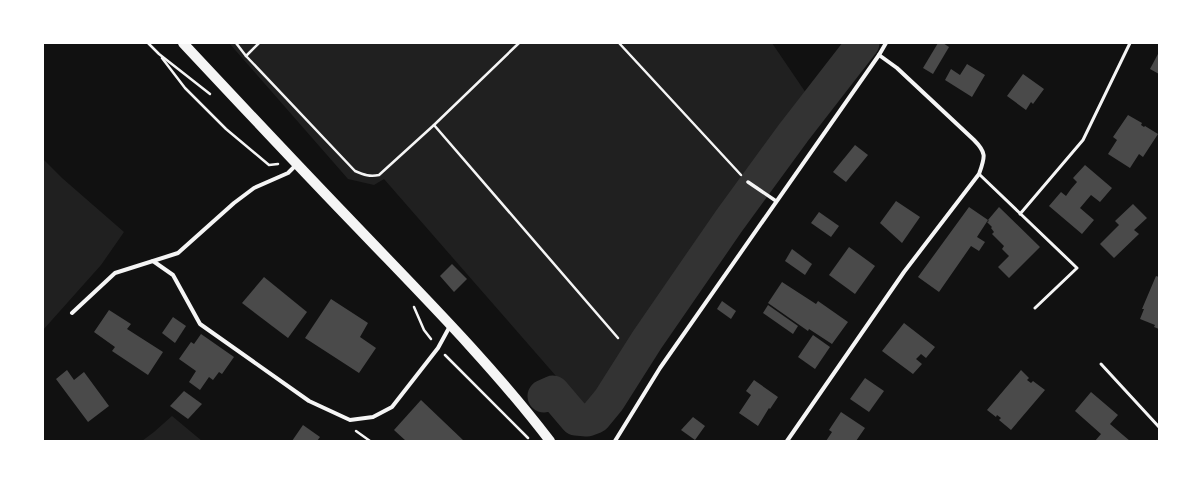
<svg xmlns="http://www.w3.org/2000/svg" width="1202" height="484" font-family="'Nunito Sans',sans-serif">
<style>
.green{fill:#202020}
.lines{fill:none;stroke-linecap:round;stroke-linejoin:round}
.river{stroke:#333;stroke-width:33}
.building{fill:#4a4a4a}
.path{stroke:#f5f5f5;stroke-width:2.5}
.service{stroke:#f5f5f5;stroke-width:3}
.pedestrian{stroke:#f5f5f5;stroke-width:3.5}
.minor{stroke:#f5f5f5;stroke-width:4}
.primary{stroke:#f5f5f5;stroke-width:10}
</style>
<rect width="100%" height="100%" fill="#111"/>
<!-- green -->
<g class="green">
<polygon points="229,43 772,43 808,96 593,403 583,407 384,179 374,185 348,179"/>
<polygon points="43,159 62,178 124,232 101,265 43,330"/>
<polygon points="172,416 202,441 142,441 154,432"/>
</g>
<g class="lines">
<!-- river -->
<polyline class="river" points="544,396 553,392 576,419 587,420 595,417 609,400 647,340 729,221 794,132 863,43"/>
</g>
<!-- building -->
<g class="building">
<polygon points="938,43 943,43 949,47 933,74 923,68"/>
<polygon points="1159,52 1159,74 1150,69"/>
<polygon points="967,64 985,75 972,97 945,80 951,69 960,75"/>
<polygon points="1023,74 1044,89 1033,104 1031,102 1026,110 1007,96"/>
<polygon points="1128,115 1142,123 1141,125 1144,127 1145,126 1158,134 1143,157 1139,154 1130,168 1108,154 1117,140 1113,137"/>
<polygon points="855,145 868,155 846,182 833,172"/>
<polygon points="1085,165 1112,188 1100,202 1091,195 1080,208 1094,220 1082,234 1049,206 1061,192 1066,196 1071,189 1077,182 1073,178"/>
<polygon points="896,201 920,217 902,243 880,223"/>
<polygon points="1133,204 1147,218 1134,230 1139,234 1114,258 1100,244 1119,225 1115,221"/>
<polygon points="969,207 988,220 977,237 985,242 979,251 971,246 939,292 918,277"/>
<polygon points="999,207 1040,247 1009,278 998,267 1009,256 1002,249 1004,246 992,234 994,232 991,228 992,227 987,222 989,221 988,220"/>
<polygon points="819,212 839,226 831,237 811,223"/>
<polygon points="849,247 875,266 855,294 829,275"/>
<polygon points="792,249 812,264 805,275 785,261"/>
<polygon points="452,264 467,279 454,292 440,276"/>
<polygon points="1156,276 1159,277 1159,329 1154,327 1155,325 1140,319 1144,309 1142,309"/>
<polygon points="264,277 307,312 288,338 242,303"/>
<polygon points="782,282 816,304 818,301 848,322 832,344 809,329 808,331 768,303"/>
<polygon points="331,299 368,323 360,337 376,348 359,373 305,338"/>
<polygon points="722,301 736,311 731,319 717,309"/>
<polygon points="768,305 798,326 793,334 763,313"/>
<polygon points="109,310 131,324 127,329 163,352 148,375 112,351 115,347 94,332"/>
<polygon points="173,317 186,326 175,343 162,333"/>
<polygon points="904,323 935,347 926,358 921,354 916,359 922,364 913,374 882,351"/>
<polygon points="201,334 234,357 222,374 219,372 213,380 209,377 200,390 189,382 196,371 179,359 191,342 194,344"/>
<polygon points="813,335 830,347 815,369 798,357"/>
<polygon points="67,370 74,380 84,372 109,406 88,422 56,379"/>
<polygon points="1021,370 1029,378 1027,380 1031,383 1033,381 1045,390 1011,430 999,420 1001,418 997,415 996,417 987,410"/>
<polygon points="865,378 884,391 869,412 850,399"/>
<polygon points="754,380 778,397 770,409 769,408 758,426 739,413 751,395 746,391"/>
<polygon points="184,391 202,404 188,419 170,406"/>
<polygon points="1091,392 1118,415 1110,424 1130,441 1095,441 1101,434 1075,411"/>
<polygon points="421,400 464,441 406,441 394,430"/>
<polygon points="841,412 865,428 856,441 826,441 832,432 829,430"/>
<polygon points="693,417 705,426 695,440 681,430"/>
<polygon points="303,425 320,437 317,441 292,441"/>
</g>
<g class="lines">
<!-- path -->
<g class="path">
<polyline points="148,43 159,54 210,94"/>
<polyline points="236,43 246,56"/>
<path d="M259,43L246,56L355,171C364,175 370,177 379,175L434,125"/>
<polyline points="519,43 434,125 618,338"/>
<polyline points="619,43 741,175"/>
<polyline points="162,58 185,88 226,129 269,165 278,164"/>
<polyline points="414,307 424,330 431,339"/>
<polyline points="445,355 528,438"/>
<polyline points="356,431 370,441"/>
</g>
<!-- service -->
<g class="service">
<polyline points="979,174 1077,268 1035,308"/>
<polyline points="1020,214 1083,140 1130,43"/>
<polyline points="1101,364 1159,427"/>
</g>
<!-- pedestrian -->
<polyline class="pedestrian" points="748,182 776,201"/>
<!-- minor -->
<g class="minor">
<polyline points="153,261 173,275 200,324 309,401 350,420 373,417 392,407 438,348 450,326"/>
<polyline points="72,313 115,273 178,253 234,203 254,188 288,173 297,164"/>
<polyline points="615,441 660,368 879,55 886,43"/>
<path d="M787,441L904,272L979,174C985,157 987,153 974,140L897,68L879,55"/>
</g>
<!-- primary -->
<path class="primary" d="M183,43C241,105 299,167 358,228C424,297 492,365 550,441"/>
</g>
<!-- border -->
<rect width="1202" height="484" fill="none" stroke="#ffffff" stroke-width="88"/>
</svg>
